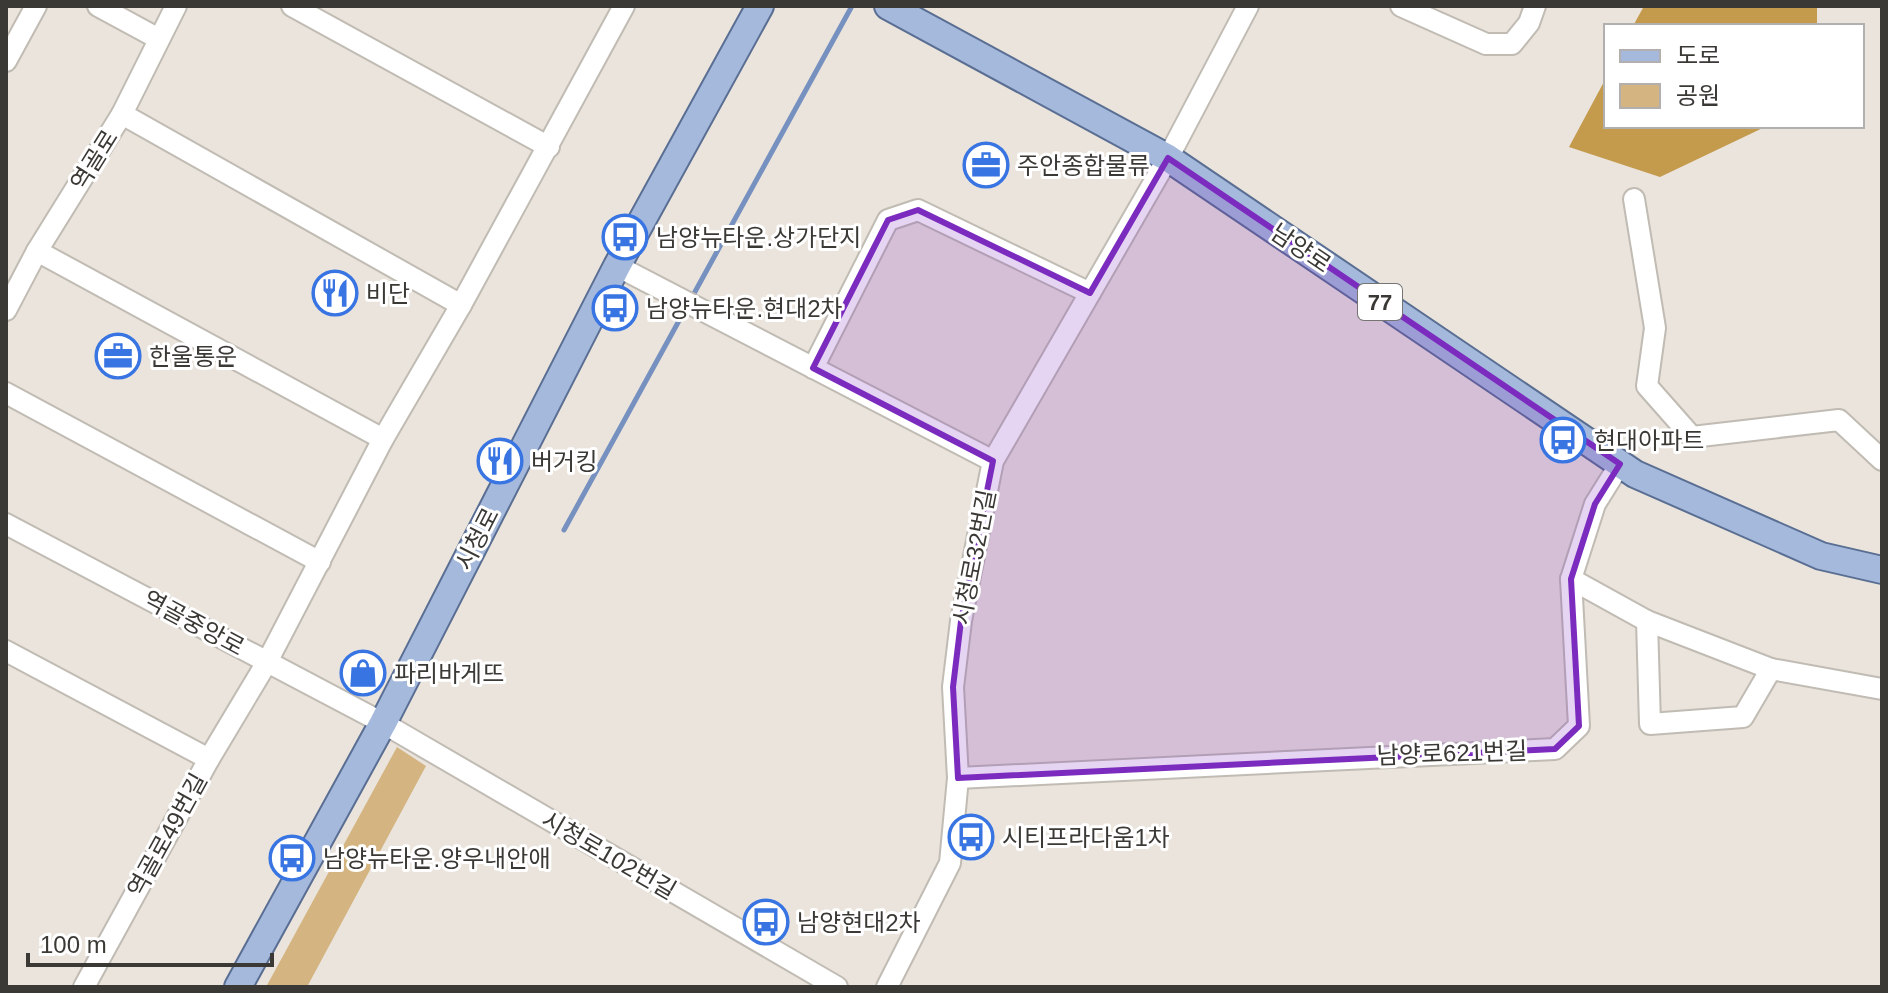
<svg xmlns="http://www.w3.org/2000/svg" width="1888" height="993" font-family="Arial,'Noto Sans KR',sans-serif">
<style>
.green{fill:#d4b581}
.forest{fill:#c49a4d}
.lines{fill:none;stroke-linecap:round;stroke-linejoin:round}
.stream{stroke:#7690bf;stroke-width:5}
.minor-casing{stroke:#c0bbb3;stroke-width:24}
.major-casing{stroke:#596e92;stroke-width:30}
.minor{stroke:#fff;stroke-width:20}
.major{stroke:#a5b9dc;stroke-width:26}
.marked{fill:#7b2cbf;fill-opacity:0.2;stroke:#7b2cbf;stroke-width:6;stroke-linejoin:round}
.labels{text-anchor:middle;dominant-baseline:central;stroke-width:6;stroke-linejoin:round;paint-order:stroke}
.shield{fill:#fff;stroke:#767472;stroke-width:2}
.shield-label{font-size:22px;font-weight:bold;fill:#3b3935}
.street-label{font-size:24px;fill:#3b3935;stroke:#fff}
.poi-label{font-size:24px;fill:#3b3935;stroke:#fff;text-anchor:start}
</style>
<rect width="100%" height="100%" fill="#eae4dc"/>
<!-- green -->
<polygon class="green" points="397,747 426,766 307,987 266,987"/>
<!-- forest -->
<g class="forest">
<polygon points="1644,6 1817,6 1817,26 1633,26"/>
<polygon points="1606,78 1606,126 1767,126 1660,177 1569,147"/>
</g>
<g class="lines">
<!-- stream -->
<g class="stream">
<polyline points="691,299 852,6"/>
<polyline points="564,530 686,308"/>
</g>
<!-- minor casing -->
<g class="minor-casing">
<g id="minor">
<polyline points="98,6 159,39"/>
<polyline points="292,6 549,147"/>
<polyline points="1401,6 1486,44 1512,44 1529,23 1535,6"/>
<polyline points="6,61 36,6"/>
<polyline points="122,114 461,305"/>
<polyline points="1634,199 1655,328 1647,386 1692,437 1839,420 1882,460"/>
<polyline points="37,251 383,439"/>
<polyline points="617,266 993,461"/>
<polyline points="6,310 37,251 122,114 176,6"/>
<polyline points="813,368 888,220 918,210 1090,293"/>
<polyline points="6,393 320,562"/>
<polyline points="6,524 383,723 837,987"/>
<polyline points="1571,579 1595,504 1620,464"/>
<polyline points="1647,621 1771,669"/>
<polyline points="6,651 209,759 84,987"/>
<polyline points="209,759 267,662 383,439 461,305 624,6"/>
<polyline points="958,778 1555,749 1579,726 1571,579 1647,621 1650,724 1743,717 1771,669 1882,689"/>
<polyline points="887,987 950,863 958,778 953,687 961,621 993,461 1168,158 1248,6"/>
</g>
</g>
<!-- major casing -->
<g class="major-casing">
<g id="major">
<polyline points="888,6 1168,158 1635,474 1821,556 1882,570"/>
<polyline points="238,987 383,723 617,266 760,6"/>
</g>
</g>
<!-- minor -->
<use href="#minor" class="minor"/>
<!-- major -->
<use href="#major" class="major"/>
</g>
<!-- marked area -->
<path class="marked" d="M1168,158L1620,464L1595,504L1571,579L1579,726L1555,749L958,778L953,687L961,621L993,461L813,368L888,220L918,210L1090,293Z"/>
<!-- icons -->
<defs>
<g id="office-ring" transform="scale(2.3)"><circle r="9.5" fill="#fff" stroke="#3874e2" stroke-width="1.5"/><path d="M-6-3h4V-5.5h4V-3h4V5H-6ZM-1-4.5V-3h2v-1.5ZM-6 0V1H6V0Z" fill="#3874e2"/></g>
<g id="bus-ring" transform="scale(2.3)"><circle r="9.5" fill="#fff" stroke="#3874e2" stroke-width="1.5"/><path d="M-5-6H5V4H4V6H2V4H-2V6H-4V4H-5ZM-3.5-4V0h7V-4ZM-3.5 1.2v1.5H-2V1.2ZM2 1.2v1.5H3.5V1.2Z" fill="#3874e2"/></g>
<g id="restaurant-ring" transform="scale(2.3)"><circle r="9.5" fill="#fff" stroke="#3874e2" stroke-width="1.5"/><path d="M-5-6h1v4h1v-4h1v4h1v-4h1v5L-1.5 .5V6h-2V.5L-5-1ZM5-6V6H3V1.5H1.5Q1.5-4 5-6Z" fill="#3874e2"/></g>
<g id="shop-ring" transform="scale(2.3)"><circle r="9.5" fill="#fff" stroke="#3874e2" stroke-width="1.5"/><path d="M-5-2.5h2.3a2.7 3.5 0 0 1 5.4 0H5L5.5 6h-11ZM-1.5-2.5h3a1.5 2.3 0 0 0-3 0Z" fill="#3874e2"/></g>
</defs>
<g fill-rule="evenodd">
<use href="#office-ring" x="986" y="165"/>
<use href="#bus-ring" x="625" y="237"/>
<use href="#restaurant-ring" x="335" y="293"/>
<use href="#bus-ring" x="615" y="308"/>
<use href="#office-ring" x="118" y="356"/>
<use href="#bus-ring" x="1563" y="440"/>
<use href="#restaurant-ring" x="500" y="461"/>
<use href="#shop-ring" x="363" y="673"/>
<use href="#bus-ring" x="971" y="837"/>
<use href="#bus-ring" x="292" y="858"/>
<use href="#bus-ring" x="766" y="922"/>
</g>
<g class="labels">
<!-- shield labels -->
<rect class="shield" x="1358" y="284" width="44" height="36" rx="6"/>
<g class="shield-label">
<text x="1380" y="302">77</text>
</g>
<!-- street labels -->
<g class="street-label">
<text transform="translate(94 160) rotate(-58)">역골로</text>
<text transform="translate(1301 248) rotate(34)">남양로</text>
<text transform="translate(477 539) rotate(-63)">시청로</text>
<text transform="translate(974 557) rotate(-79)">시청로32번길</text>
<text transform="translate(194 623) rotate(28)">역골중앙로</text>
<text transform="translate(1452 753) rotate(-2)">남양로621번길</text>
<text transform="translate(167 835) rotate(-61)">역골로49번길</text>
<text transform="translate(609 855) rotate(30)">시청로102번길</text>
</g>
<!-- poi labels -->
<g class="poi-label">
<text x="1017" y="165">주안종합물류</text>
<text x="656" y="237">남양뉴타운.상가단지</text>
<text x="366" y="293">비단</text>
<text x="646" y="308">남양뉴타운.현대2차</text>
<text x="149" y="356">한울통운</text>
<text x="1594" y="440">현대아파트</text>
<text x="531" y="461">버거킹</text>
<text x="394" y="673">파리바게뜨</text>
<text x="1002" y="837">시티프라다움1차</text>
<text x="323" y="858">남양뉴타운.양우내안애</text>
<text x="797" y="922">남양현대2차</text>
</g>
</g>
<!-- border -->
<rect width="1888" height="993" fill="none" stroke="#3b3935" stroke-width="16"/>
<!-- legend -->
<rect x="1604" y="24" width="260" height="104" fill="#ffffff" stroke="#b1b0ae" stroke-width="2"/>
<rect x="1620" y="50" width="40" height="12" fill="#a5b9dc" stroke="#b1b0ae" stroke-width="2"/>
<text x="1676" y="64" font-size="24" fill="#3b3935">도로</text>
<rect x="1620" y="84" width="40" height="24" fill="#d4b581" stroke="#b1b0ae" stroke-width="2"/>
<text x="1676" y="104" font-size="24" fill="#3b3935">공원</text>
<!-- scale -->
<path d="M28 953v12h244v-12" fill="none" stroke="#3b3935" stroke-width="4"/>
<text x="40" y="953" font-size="24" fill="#3b3935" stroke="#ffffff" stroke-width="6" paint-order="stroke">100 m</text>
</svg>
